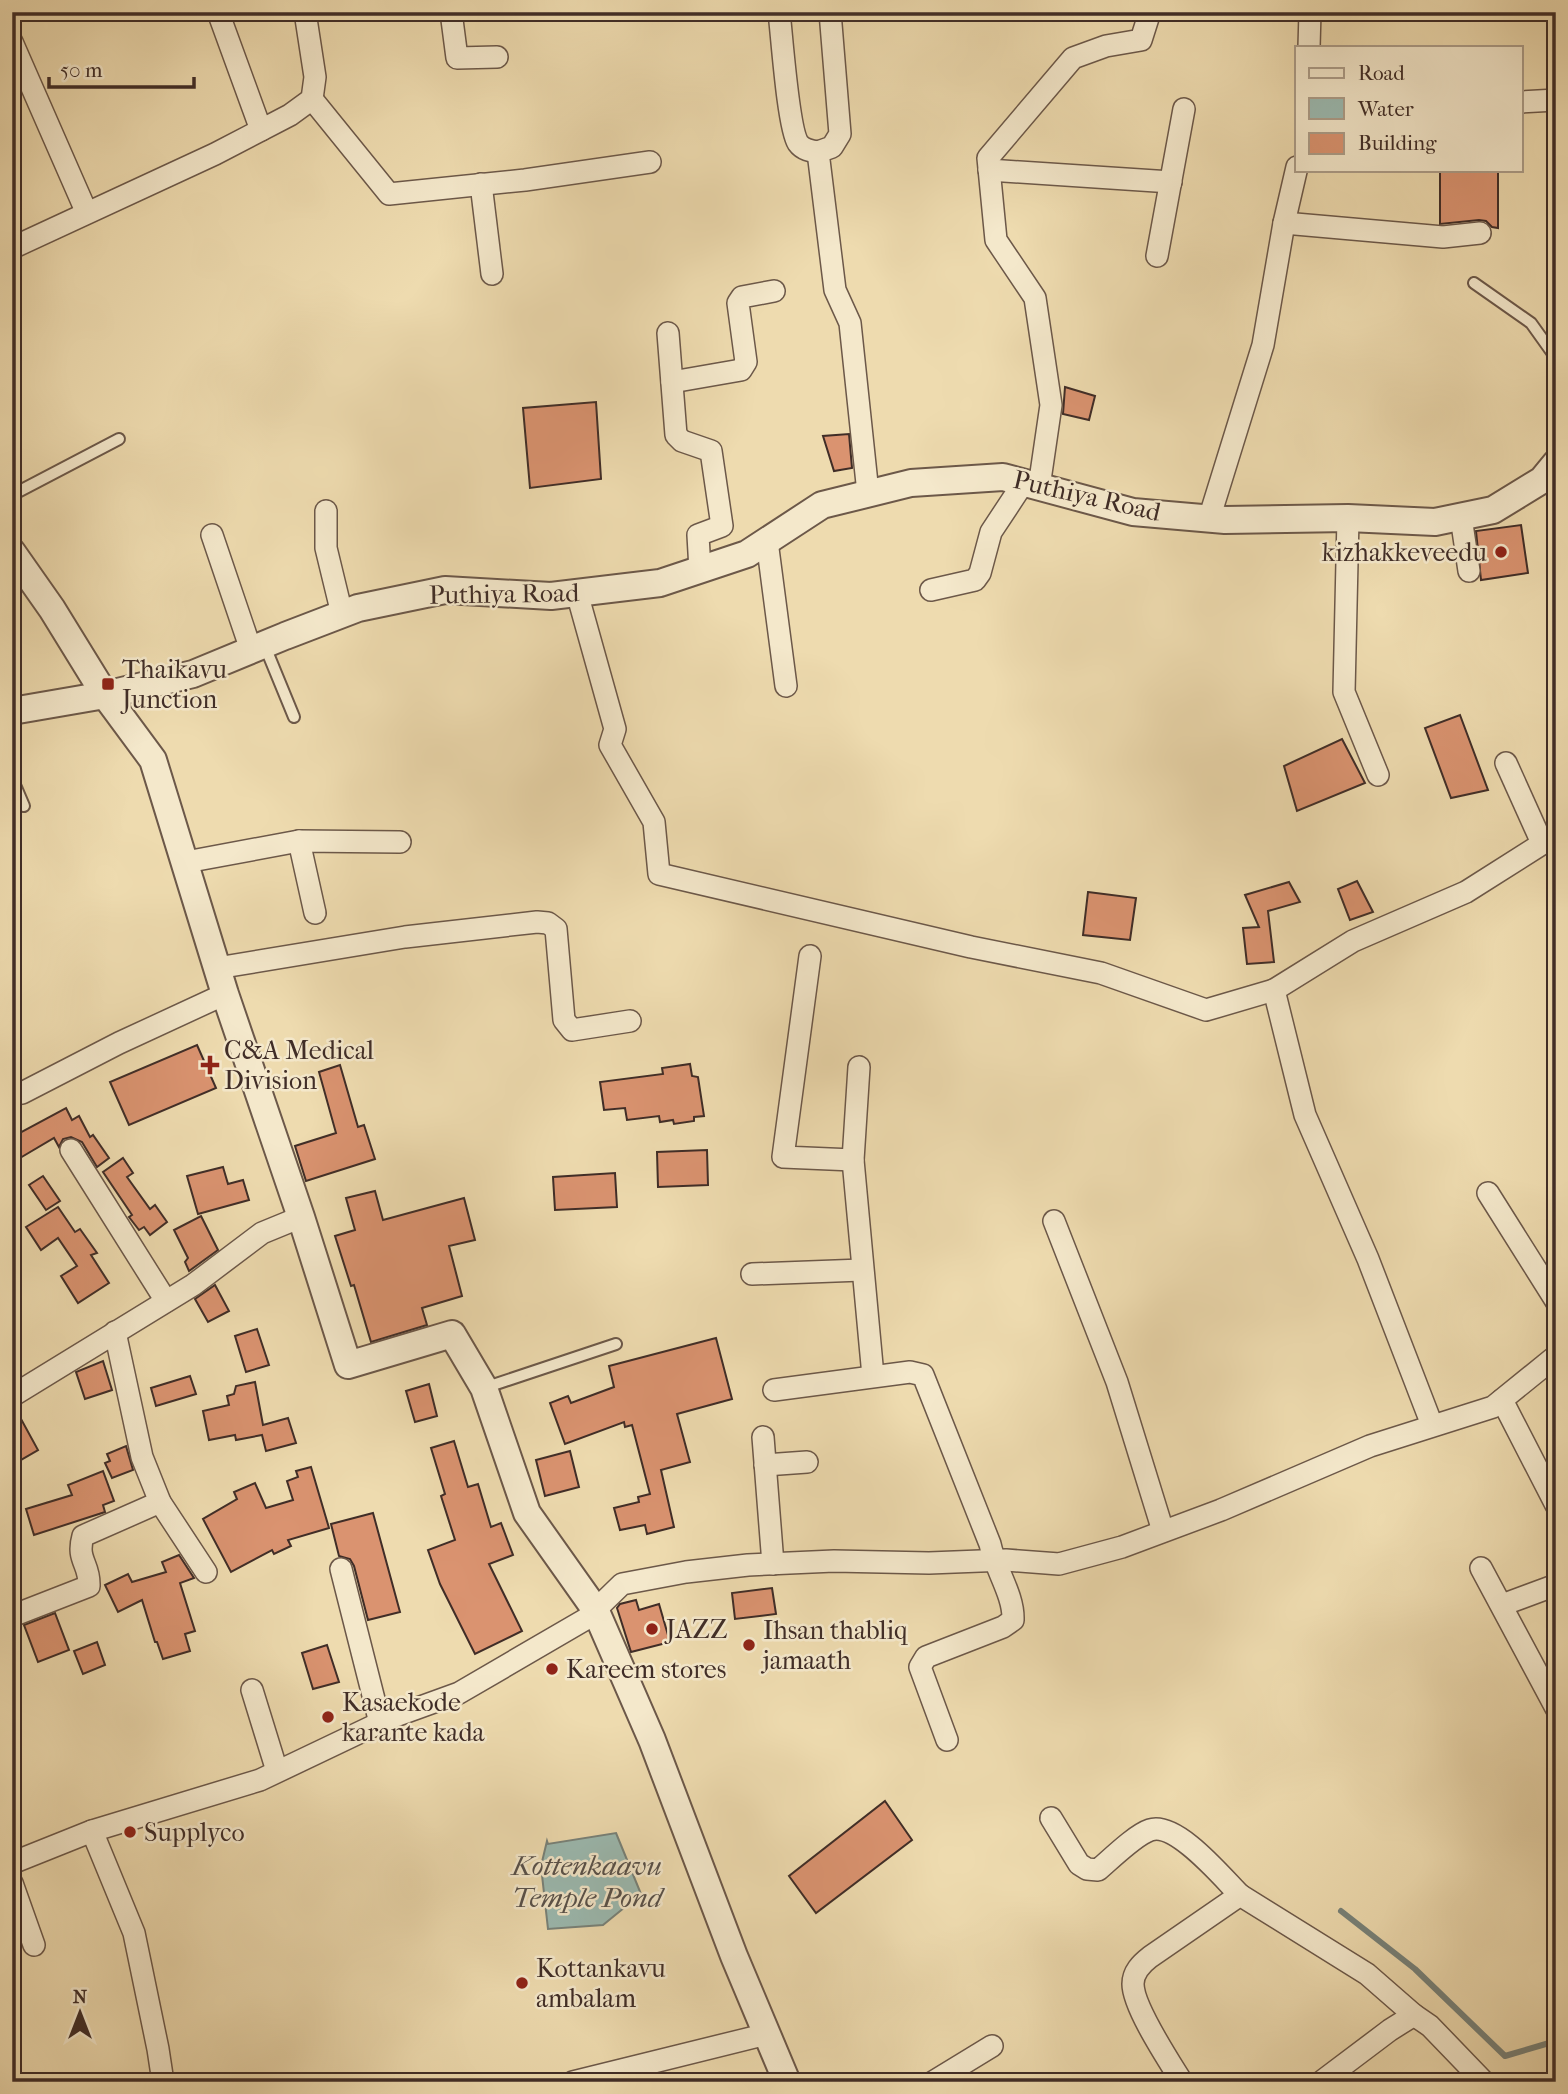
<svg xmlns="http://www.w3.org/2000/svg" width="1568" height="2094" font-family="'IM FELL French Canon',serif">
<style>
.water{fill:#9bbab1;stroke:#77827a;stroke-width:2}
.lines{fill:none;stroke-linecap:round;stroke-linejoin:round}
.stream{stroke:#77827a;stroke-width:6}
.building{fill:#da9370;stroke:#402d27;stroke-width:2}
.service-casing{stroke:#6c5849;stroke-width:14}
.minor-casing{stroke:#6c5849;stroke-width:24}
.tertiary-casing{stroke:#6c5849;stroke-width:30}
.service{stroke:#f4e8cb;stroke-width:10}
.minor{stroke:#f4e8cb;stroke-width:21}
.tertiary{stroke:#f4e8cb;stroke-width:26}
.poi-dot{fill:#8f2418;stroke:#f4e8cb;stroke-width:2.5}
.labels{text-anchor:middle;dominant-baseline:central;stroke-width:5;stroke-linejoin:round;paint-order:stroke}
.street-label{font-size:26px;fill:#402d27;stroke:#f4e8cb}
.poi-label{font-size:26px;fill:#402d27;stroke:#f4e8cb;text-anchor:start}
.water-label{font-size:28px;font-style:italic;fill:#57504a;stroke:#f4e8cb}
</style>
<rect width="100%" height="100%" fill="#eedbaf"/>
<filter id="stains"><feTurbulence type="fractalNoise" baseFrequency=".00286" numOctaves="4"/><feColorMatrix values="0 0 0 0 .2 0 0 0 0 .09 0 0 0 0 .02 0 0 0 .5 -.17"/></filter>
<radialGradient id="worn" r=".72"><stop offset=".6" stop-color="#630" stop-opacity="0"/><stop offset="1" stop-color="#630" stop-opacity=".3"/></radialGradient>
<!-- water -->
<polygon class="water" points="616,1833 641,1894 603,1925 548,1929 541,1866 547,1841 548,1844"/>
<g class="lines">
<!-- stream -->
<polyline class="stream" points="1341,1911 1415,1969 1505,2056 1556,2041"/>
</g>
<!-- building -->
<g class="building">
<polygon points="1440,170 1492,170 1498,172 1498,228 1492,227 1486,221 1479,220 1440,224"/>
<polygon points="1065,387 1095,396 1089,420 1063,414"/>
<polygon points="596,402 601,479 530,488 523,408"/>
<polygon points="849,434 852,468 834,471 823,436"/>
<polygon points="1521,525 1528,573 1481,580 1476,531"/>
<polygon points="1460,715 1488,790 1451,798 1425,728"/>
<polygon points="1342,739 1365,783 1297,811 1284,766"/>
<polygon points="1357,881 1373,912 1350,920 1338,889"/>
<polygon points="1289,882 1300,902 1268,911 1274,962 1247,964 1243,928 1259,927 1245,895"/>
<polygon points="1088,892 1136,898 1130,940 1083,935"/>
<polygon points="197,1045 216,1088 129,1125 110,1082"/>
<polygon points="690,1064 692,1076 698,1077 704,1116 694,1117 694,1121 674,1124 673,1120 660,1122 659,1116 627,1120 625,1108 604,1110 600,1082 663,1074 662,1068"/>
<polygon points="340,1065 358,1127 364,1125 375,1159 306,1181 295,1146 336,1133 319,1072"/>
<polygon points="66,1108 72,1120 79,1116 90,1137 93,1135 109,1158 97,1167 82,1142 71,1137 63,1139 59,1147 54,1138 20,1158 12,1145 12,1137"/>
<polygon points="707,1150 708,1185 658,1187 657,1152"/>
<polygon points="123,1158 133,1173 127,1177 150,1209 155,1205 167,1222 150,1235 144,1227 139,1230 129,1217 132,1215 103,1172"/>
<polygon points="223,1167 228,1184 243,1180 249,1200 198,1214 187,1176"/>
<polygon points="615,1173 617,1207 555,1210 553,1177"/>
<polygon points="43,1176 60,1201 46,1210 29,1185"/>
<polygon points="375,1191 383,1220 464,1198 475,1240 449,1246 462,1296 422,1308 427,1325 371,1342 354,1285 351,1286 335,1236 355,1230 346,1198"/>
<polygon points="58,1207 75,1232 80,1229 97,1253 91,1255 109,1283 78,1303 61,1276 77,1266 58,1238 41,1250 26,1227"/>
<polygon points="201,1216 218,1250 189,1271 185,1262 188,1258 174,1230"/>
<polygon points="215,1285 229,1311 208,1322 195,1299"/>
<polygon points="257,1329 269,1365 246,1372 235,1336"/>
<polygon points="716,1338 732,1399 677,1414 690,1462 661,1470 674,1527 647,1534 645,1525 620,1530 614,1508 639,1502 638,1497 650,1494 632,1425 625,1427 624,1422 565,1444 550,1403 568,1396 571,1403 614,1387 609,1366"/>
<polygon points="103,1361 112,1390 85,1399 76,1372"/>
<polygon points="190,1376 196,1394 156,1406 151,1388"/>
<polygon points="255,1382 263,1425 288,1418 296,1443 266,1451 262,1435 236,1440 235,1435 209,1440 203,1411 229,1405 227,1396 234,1394 236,1386"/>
<polygon points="429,1384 437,1416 415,1422 406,1391"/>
<polygon points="15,1408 38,1450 19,1461 12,1448 12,1409"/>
<polygon points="454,1441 468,1487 478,1484 491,1527 501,1523 513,1555 489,1564 522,1631 475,1654 440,1584 428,1550 455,1540 441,1496 445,1494 431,1448"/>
<polygon points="126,1446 133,1470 112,1478 105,1463 110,1461 107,1454"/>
<polygon points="570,1451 579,1487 545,1496 536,1460"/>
<polygon points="311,1467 329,1528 288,1540 291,1546 274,1554 272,1550 231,1572 203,1519 237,1499 234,1492 255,1483 266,1508 293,1500 287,1481 298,1477 296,1471"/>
<polygon points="103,1471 114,1501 103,1505 105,1512 34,1535 26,1509 72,1495 68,1485"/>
<polygon points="373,1513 400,1612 368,1620 354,1566 350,1559 339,1556 331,1524"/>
<polygon points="179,1555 194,1578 180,1583 195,1631 185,1634 190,1651 163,1659 157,1642 155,1642 142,1600 118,1612 105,1585 128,1574 132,1582 166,1572 162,1562"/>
<polygon points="772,1588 776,1614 735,1619 732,1593"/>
<polygon points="636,1600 639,1610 659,1604 670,1642 631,1652 617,1608 620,1604"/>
<polygon points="55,1613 69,1650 38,1662 24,1625"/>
<polygon points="97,1642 105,1665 83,1674 74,1651"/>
<polygon points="327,1645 339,1682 313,1689 302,1653"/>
<polygon points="885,1801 912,1840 816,1913 789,1876"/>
</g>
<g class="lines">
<!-- service casing -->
<g class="service-casing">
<g id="service">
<polyline points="1474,283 1531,323 1556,358"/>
<polyline points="12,495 119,439"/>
<polyline points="264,644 294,717"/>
<polyline points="12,778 24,806"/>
<polyline points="484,1388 616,1344"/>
</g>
</g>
<!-- minor casing -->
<g class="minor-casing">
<g id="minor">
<polyline points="218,12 261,130"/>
<polyline points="451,12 457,58 497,57"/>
<path d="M779,12C782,37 788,127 798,143C803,150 811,151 818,152"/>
<polyline points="830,12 840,134 832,147 818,152 835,290 850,323 868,493"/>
<polyline points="12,42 86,211"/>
<polyline points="1309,47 1310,12"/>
<polyline points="312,99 389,194 525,180 650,162"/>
<polyline points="1521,102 1556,100"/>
<polyline points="989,170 1171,182"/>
<polyline points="481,184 492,274"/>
<polyline points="1284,223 1443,237 1480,233"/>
<polyline points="12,248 215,154 290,115 312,99 315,77 305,12"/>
<polyline points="1157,256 1184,109"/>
<polyline points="668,333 676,435 682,441 711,451 722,526 698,535 700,570"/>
<polyline points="672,382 741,370 746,362 738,303 742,297 774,291"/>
<polyline points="1039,487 1051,405 1035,298 996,240 988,158 1073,58 1106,46 1141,40 1148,18"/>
<polyline points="326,511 326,548 342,614"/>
<polyline points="1461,517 1469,571"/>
<polyline points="1348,518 1344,692 1378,775"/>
<polyline points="1209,519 1263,345 1284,223 1297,167"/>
<polyline points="212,535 251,650"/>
<polyline points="767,541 786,686"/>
<polyline points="931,590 975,580 980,573 991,532 1024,482"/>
<polyline points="577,593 615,729 610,745 654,822 659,874 971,947 1101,973 1206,1010 1274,990"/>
<polyline points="1506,763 1542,843"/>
<polyline points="299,841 315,913"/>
<polyline points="186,862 299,841 400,842"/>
<polyline points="810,956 783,1157 853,1160"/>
<polyline points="217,968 405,937 537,922 548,923 556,929 564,1020 572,1030 630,1021"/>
<polyline points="859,1067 853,1160 873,1376"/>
<polyline points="12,1094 22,1093 119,1043 225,994"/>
<polyline points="71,1150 166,1301"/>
<polyline points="1488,1193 1556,1301"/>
<polyline points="1054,1221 1117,1382 1163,1531"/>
<polyline points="752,1274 862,1270"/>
<polyline points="115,1332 142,1457 160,1502 206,1572"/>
<path d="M774,1390L910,1372L923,1375L990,1544C995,1569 1014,1595 1013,1620L1003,1627L926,1657L920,1667L947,1740"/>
<polyline points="12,1396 193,1285 262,1233 301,1217"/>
<polyline points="1502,1400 1556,1505"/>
<polyline points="1432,1425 1368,1259 1305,1115 1274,990 1353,941 1466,892 1556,835"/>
<polyline points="763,1437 773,1564"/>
<polyline points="765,1465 807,1462"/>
<polyline points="1481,1568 1556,1708"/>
<polyline points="341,1569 380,1723"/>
<polyline points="1502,1605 1556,1585"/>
<path d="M12,1616L89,1586C90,1563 76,1561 83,1536L160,1502"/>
<polyline points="252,1690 277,1771"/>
<path d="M1051,1818L1079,1864L1087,1869L1098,1870C1111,1859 1135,1835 1150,1830C1176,1821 1222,1877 1240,1895"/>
<polyline points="92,1831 134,1933 158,2049 163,2082"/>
<polyline points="12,1863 92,1831 260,1780 390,1718 459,1693 586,1619 622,1584 686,1572 748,1565 834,1561 929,1563 1006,1560 1059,1564 1122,1547 1221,1510 1370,1446 1493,1407 1556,1356"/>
<polyline points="12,1883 34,1945"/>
<polyline points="573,2082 767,2034"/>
<polyline points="933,2082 992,2046"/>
<path d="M1182,2082C1169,2061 1133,2007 1133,1984C1133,1972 1141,1964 1150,1957L1240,1895L1367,1974L1414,2015"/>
<polyline points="1321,2082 1390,2030 1414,2015 1430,2026 1484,2082"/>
</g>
</g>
<!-- tertiary casing -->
<g class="tertiary-casing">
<g id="tertiary">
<polyline points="12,552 52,609 105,695 153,760 225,994 301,1217 348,1365 452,1334 484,1388 527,1513 595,1609 652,1740 734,1956 787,2082"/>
<polyline points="12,711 105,695 193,674 285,636 358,608 445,590 551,596 660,583 747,554 822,505 911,483 1003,477 1133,512 1225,520 1348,518 1435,522 1493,510 1542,480 1556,463"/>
</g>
</g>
<!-- service -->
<use href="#service" class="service"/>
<!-- minor -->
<use href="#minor" class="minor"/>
<!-- tertiary -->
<use href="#tertiary" class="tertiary"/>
</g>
<!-- markers -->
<g class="poi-dot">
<circle cx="1501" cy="552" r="7"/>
<rect x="101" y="677" width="14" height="14" rx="3.5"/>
<path d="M206.5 1054.5h7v7h7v7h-7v7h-7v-7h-7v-7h7z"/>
<circle cx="652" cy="1629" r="7"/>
<circle cx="749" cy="1645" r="7"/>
<circle cx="552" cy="1669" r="7"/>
<circle cx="328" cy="1717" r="7"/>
<circle cx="130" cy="1832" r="7"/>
<circle cx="522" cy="1983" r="7"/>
</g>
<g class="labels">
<!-- street labels -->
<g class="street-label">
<text transform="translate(1087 496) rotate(13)">Puthiya Road</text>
<text transform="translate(504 594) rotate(-1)">Puthiya Road</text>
</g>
<!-- poi labels -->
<g class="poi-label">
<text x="1487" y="552" text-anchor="end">kizhakkeveedu</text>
<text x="122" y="669">Thaikavu<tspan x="122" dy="30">Junction</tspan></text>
<text x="224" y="1050">C&amp;A Medical<tspan x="224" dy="30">Division</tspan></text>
<text x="666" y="1629">JAZZ</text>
<text x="763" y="1630">Ihsan thabliq<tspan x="763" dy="30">jamaath</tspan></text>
<text x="566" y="1669">Kareem stores</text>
<text x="342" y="1702">Kasaekode<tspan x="342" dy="30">karante kada</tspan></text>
<text x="144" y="1832">Supplyco</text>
<text x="536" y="1968">Kottankavu<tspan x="536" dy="30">ambalam</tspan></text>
</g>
<!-- water labels -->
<g class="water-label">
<text x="587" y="1865">Kottenkaavu<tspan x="587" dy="32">Temple Pond</tspan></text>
</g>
</g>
<!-- margin -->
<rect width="1568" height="2094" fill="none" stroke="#eedbaf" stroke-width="42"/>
<rect x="14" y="14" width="1540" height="2066" fill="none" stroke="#402d27" stroke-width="3.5"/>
<rect x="21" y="21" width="1526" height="2052" fill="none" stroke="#402d27" stroke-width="2"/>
<!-- legend -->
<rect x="1295" y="46" width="228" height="126" fill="#f4e8cb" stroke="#ac9d89" stroke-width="2"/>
<rect x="1309" y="68" width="35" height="10" fill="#f4e8cb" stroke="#ac9d89" stroke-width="2"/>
<text x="1358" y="80" font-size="21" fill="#402d27">Road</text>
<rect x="1309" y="98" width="35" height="21" fill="#9bbab1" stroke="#ac9d89" stroke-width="2"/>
<text x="1358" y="116" font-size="21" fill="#402d27">Water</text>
<rect x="1309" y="133" width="35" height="21" fill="#da9370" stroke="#ac9d89" stroke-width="2"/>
<text x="1358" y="150" font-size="21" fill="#402d27">Building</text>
<!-- north arrow -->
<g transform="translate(80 2013)" stroke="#f4e8cb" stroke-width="5" paint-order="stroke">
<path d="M0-5L12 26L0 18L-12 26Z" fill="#402d27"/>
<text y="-10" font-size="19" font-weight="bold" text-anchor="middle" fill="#402d27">N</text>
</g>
<!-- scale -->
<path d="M49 77v10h145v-10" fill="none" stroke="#402d27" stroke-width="3.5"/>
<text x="60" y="77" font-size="21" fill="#402d27" stroke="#f4e8cb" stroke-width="5" paint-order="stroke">50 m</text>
<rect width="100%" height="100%" filter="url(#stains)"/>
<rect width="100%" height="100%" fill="url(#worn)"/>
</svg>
